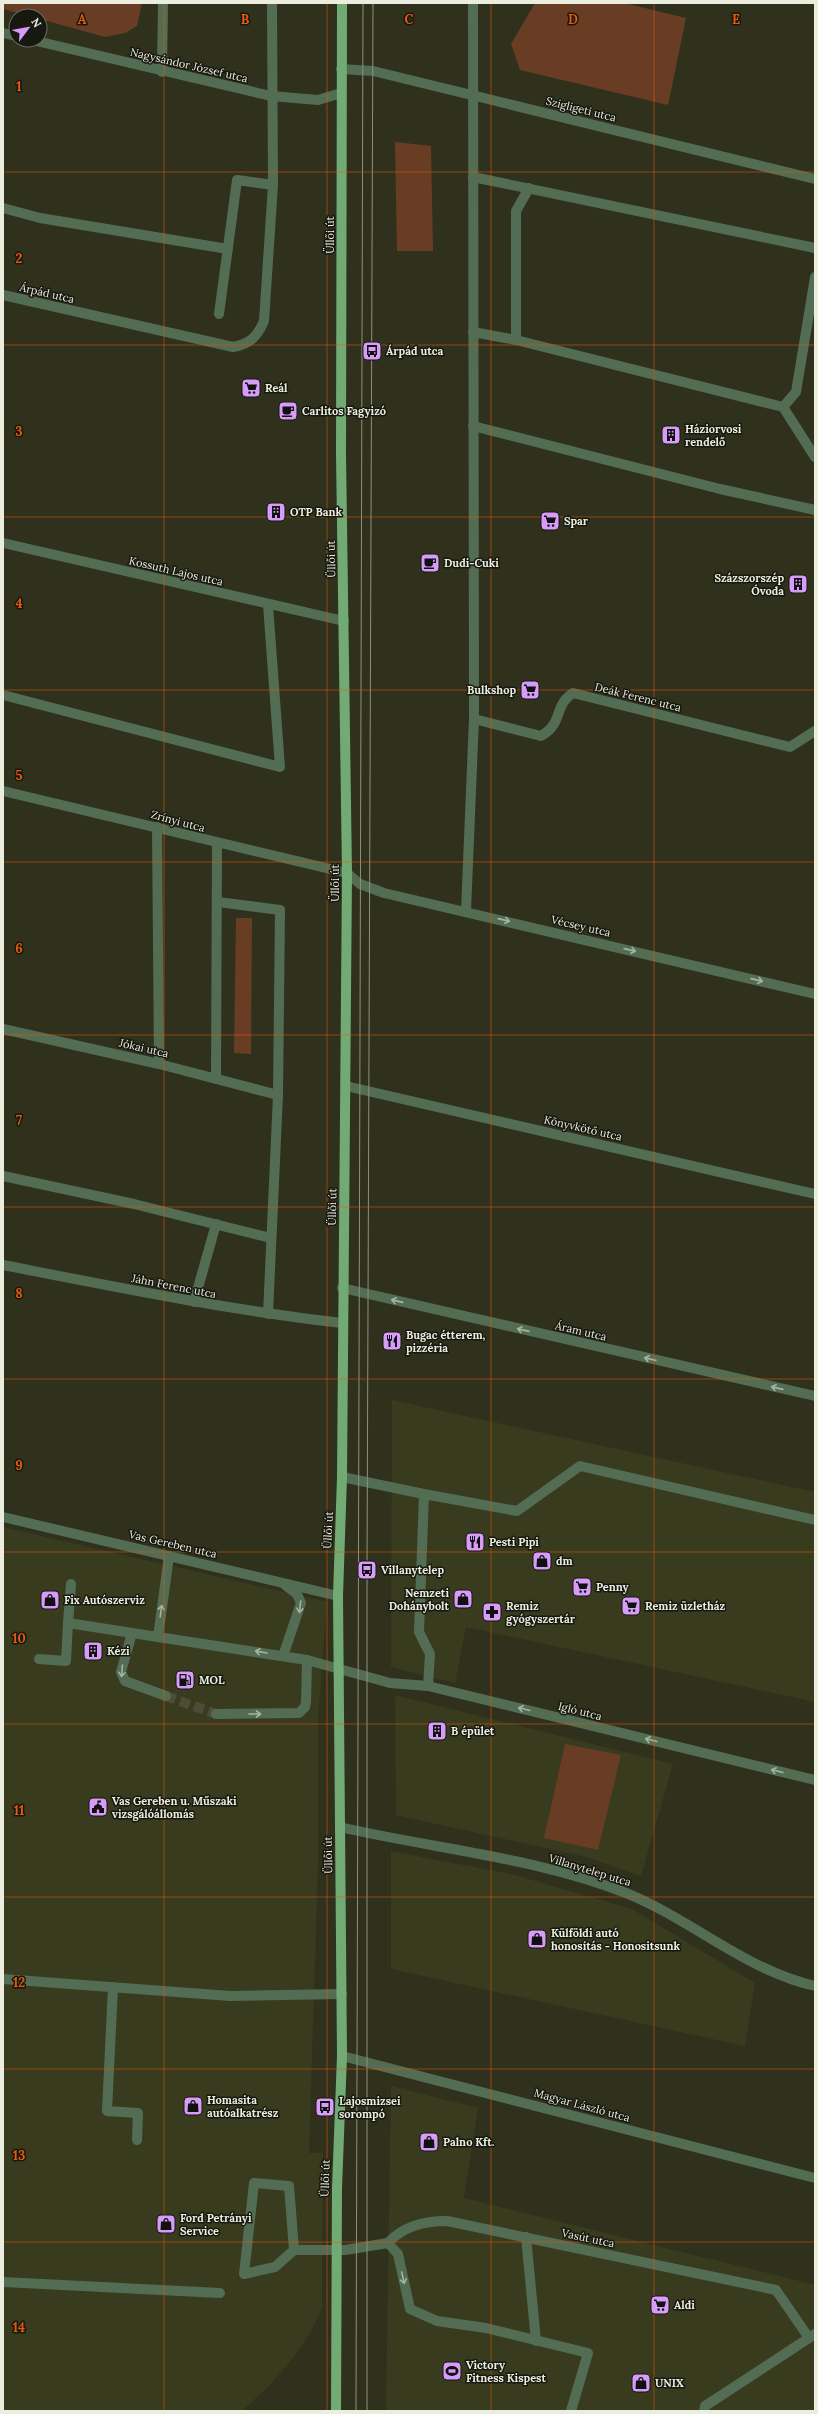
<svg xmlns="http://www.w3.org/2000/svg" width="818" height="2414" font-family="Lora,serif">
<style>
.built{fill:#383b1e}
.green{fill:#693d24}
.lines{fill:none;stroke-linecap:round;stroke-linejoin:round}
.minor-tunnel{stroke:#4b4d39;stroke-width:10;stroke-dasharray:10 5;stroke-linecap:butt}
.minor{stroke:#526d53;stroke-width:10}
.major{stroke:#72aa75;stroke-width:10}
.tram{stroke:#8f917f;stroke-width:1}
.oneway{stroke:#a6b3a0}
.grid{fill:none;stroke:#e8590c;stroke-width:1;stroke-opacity:0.55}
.labels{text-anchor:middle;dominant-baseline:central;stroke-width:3;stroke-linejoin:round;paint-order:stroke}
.street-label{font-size:11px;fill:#ebeddf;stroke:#17180f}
.poi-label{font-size:11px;font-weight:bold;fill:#ebeddf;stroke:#17180f;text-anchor:start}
.grid-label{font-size:13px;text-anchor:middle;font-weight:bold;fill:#e8590c;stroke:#17180f;stroke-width:3;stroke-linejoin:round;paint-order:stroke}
</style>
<rect width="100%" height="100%" fill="#2f311c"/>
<!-- built -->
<g class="built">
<polygon points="392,1400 815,1492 815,1702 466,1627 455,1683 391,1667"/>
<polygon points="3,1527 327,1602 318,1719 318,1863 309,2153 323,2153 322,2308 312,2330 296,2354 271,2384 242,2411 3,2411"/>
<polygon points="395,1695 673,1764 641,1876 586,1857 396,1815"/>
<polygon points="391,1851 515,1875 632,1909 755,1983 745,2046 391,1969"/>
<polygon points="391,2086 478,2108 464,2198 815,2285 815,2411 386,2411"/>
</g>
<!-- green -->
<g class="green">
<polygon points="3,3 142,3 137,26 125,33 105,37 40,19 40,16 29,16 3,9"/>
<polygon points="535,3 624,3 686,18 668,105 520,70 511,44"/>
<polygon points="395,142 431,146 433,251 397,251"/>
<polygon points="236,918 252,918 251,1054 234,1053"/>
<polygon points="565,1744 621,1755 598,1850 544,1838"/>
</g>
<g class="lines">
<!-- minor-tunnel -->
<polyline class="minor-tunnel" points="166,1696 216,1714"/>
<!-- minor -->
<g class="minor">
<polyline points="3,33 16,36"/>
<polyline points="32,40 271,96 318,100 341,93"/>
<polyline points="341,69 373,71 815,179"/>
<polyline points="162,72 163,3"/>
<polyline points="473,177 815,248"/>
<polyline points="3,208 40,218 228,249"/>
<path d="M3,295L233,347C250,344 257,337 264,321L273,185L272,3"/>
<polyline points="219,314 237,180 273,185"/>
<polyline points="473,332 516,340 783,407 815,457"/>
<polyline points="516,340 516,211 529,188"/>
<polyline points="783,407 796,392 815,277"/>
<polyline points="473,426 720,489 815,510"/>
<polyline points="3,543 344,621"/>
<polyline points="3,695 280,767 268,605"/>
<path d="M474,719L541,736C564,723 553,706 573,693L790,747L815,731"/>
<polyline points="3,791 347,873 360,884 384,893 815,994"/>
<polyline points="157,827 159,1064"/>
<polyline points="218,902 280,910 278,1095 268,1314"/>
<polyline points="466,911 474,719 473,3"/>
<polyline points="3,1029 159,1064 278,1095"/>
<polyline points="216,1079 217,843"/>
<polyline points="346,1086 815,1194"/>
<polyline points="3,1176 134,1204 271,1238"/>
<path d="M3,1265C116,1287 228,1310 342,1323"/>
<polyline points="342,1288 815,1396"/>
<polyline points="194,1302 216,1224"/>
<polyline points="342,1477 424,1494 419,1632 430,1654 428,1686"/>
<polyline points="424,1494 517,1511 580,1466 815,1520"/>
<polyline points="3,1517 338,1596"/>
<polyline points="169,1556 158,1637 307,1660 390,1683 428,1686 815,1780"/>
<polyline points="71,1584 68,1623 158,1637"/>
<polyline points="132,1633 121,1672 125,1681 166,1696"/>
<polyline points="283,1656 301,1603 297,1594 285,1585"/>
<polyline points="39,1659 66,1661 68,1623"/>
<polyline points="216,1714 299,1713 305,1707 306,1702 307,1660"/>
<path d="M340,1827C435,1849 534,1857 626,1893C691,1919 745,1970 815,1986"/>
<polyline points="3,1979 230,1996 342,1994"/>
<polyline points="113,1987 107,2111 138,2113 137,2140"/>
<polyline points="342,2056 815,2178"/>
<polyline points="526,2237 536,2341"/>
<polyline points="388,2243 398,2254 410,2309 437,2321 486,2328 588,2353 571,2411"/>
<path d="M294,2250L275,2267L244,2274L254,2183L289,2186L294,2250H345L388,2243C403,2226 425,2221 447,2221L776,2290L809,2338L815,2334"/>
<polyline points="3,2282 220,2293"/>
<polyline points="704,2411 705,2406 809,2338"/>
</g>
<!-- major -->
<polyline class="major" points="336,2411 337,2188 342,2056 338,1596 342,1477 347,873 341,454 342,3"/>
<!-- tram -->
<g class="tram">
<polyline points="356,2411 363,3"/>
<polyline points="367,2411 367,1570 373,3"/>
</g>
</g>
<!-- one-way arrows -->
<defs><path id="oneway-shaft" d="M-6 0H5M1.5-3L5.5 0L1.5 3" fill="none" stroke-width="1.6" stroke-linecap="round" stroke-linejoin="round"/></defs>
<g class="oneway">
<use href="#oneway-shaft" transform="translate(504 920) rotate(13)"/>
<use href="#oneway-shaft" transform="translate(630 950) rotate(13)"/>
<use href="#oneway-shaft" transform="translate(757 980) rotate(13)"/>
<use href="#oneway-shaft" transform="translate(397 1301) rotate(-167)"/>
<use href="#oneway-shaft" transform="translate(523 1330) rotate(-167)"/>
<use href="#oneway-shaft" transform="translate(650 1359) rotate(-167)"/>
<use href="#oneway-shaft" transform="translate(777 1388) rotate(-167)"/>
<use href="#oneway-shaft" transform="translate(300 1607) rotate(97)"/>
<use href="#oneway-shaft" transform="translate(161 1611) rotate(-82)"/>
<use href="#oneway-shaft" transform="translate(261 1652) rotate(-170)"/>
<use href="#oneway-shaft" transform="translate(122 1671) rotate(94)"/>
<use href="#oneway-shaft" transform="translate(524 1709) rotate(-166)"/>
<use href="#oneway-shaft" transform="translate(255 1714)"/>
<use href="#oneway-shaft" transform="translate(651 1740) rotate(-166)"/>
<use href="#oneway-shaft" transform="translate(777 1771) rotate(-166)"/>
<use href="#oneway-shaft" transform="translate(403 2278) rotate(78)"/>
</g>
<!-- grid -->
<path class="grid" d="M164,3V2411M327,3V2411M491,3V2411M654,3V2411M3,172H815M3,345H815M3,517H815M3,690H815M3,862H815M3,1035H815M3,1207H815M3,1379H815M3,1552H815M3,1724H815M3,1897H815M3,2069H815M3,2242H815"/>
<!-- icons -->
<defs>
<g id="bus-square" transform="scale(1)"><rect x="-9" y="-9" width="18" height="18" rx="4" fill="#d79bf9" stroke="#17180f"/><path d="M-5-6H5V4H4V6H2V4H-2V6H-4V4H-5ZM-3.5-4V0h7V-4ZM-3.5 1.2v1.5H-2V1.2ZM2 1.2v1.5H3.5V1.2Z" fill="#111"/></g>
<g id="supermarket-square" transform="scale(1)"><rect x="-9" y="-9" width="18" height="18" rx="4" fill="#d79bf9" stroke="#17180f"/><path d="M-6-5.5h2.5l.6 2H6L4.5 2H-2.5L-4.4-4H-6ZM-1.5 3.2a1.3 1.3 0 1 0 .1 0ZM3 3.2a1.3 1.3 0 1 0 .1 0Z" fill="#111"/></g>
<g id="cafe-square" transform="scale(1)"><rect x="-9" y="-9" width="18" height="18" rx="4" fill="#d79bf9" stroke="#17180f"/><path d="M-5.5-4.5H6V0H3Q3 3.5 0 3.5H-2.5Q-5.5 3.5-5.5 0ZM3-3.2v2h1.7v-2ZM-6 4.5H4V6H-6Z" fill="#111"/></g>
<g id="building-square" transform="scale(1)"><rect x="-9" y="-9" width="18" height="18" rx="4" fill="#d79bf9" stroke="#17180f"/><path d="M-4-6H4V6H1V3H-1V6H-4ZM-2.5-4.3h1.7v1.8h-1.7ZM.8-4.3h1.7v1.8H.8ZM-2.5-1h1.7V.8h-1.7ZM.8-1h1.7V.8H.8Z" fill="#111"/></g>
<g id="restaurant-square" transform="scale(1)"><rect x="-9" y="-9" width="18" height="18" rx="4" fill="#d79bf9" stroke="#17180f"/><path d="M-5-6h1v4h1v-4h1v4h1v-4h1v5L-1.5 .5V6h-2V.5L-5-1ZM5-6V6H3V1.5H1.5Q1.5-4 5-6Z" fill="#111"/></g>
<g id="shop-square" transform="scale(1)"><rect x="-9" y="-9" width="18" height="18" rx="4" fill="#d79bf9" stroke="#17180f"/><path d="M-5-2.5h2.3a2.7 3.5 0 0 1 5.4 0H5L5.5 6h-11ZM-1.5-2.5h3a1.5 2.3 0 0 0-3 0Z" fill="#111"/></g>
<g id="pharmacy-square" transform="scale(1)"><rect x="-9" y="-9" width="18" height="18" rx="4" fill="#d79bf9" stroke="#17180f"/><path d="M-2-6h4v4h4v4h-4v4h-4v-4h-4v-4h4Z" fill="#111"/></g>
<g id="fuel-square" transform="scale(1)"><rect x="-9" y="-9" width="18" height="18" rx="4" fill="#d79bf9" stroke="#17180f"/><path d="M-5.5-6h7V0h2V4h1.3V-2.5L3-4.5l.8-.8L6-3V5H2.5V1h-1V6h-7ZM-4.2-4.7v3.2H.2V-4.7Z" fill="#111"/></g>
<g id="civic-square" transform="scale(1)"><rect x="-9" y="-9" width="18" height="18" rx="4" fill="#d79bf9" stroke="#17180f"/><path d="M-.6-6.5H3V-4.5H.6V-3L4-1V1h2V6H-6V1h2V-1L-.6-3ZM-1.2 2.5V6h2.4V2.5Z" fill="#111"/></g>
<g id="stadium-square" transform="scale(1)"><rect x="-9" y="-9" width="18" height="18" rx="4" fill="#d79bf9" stroke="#17180f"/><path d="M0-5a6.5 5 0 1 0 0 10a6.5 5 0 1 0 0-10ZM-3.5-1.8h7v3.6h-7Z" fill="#111"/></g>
</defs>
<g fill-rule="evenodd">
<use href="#bus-square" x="372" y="351"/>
<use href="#supermarket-square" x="251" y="388"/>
<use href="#cafe-square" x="288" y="411"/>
<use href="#building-square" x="671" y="435"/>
<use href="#building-square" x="276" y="512"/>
<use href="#supermarket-square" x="550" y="521"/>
<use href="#cafe-square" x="430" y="563"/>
<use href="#building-square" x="798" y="584"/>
<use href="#supermarket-square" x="530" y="690"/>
<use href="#restaurant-square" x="392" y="1341"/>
<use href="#restaurant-square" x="475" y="1542"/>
<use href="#shop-square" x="542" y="1561"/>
<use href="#bus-square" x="367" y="1570"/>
<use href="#supermarket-square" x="582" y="1587"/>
<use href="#shop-square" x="463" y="1599"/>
<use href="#shop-square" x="50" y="1600"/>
<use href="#supermarket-square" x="631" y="1606"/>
<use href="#pharmacy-square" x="492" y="1612"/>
<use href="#building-square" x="93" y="1651"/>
<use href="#fuel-square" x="185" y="1680"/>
<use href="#building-square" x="437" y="1731"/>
<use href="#civic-square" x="98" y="1807"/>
<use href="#shop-square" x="537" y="1939"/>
<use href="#shop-square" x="193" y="2106"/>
<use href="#bus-square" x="325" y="2107"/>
<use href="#shop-square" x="429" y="2142"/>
<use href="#shop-square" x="166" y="2224"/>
<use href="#supermarket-square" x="660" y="2305"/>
<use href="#stadium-square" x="452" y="2371"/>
<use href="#shop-square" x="641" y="2383"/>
</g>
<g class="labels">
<!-- street labels -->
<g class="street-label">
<text transform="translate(189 65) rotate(13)">Nagysándor József utca</text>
<text transform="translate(581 109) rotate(14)">Szigligeti utca</text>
<text transform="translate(330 235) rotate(-90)">Üllői út</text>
<text transform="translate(47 293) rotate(13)">Árpád utca</text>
<text transform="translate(331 559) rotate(-91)">Üllői út</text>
<text transform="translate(176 571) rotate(13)">Kossuth Lajos utca</text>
<text transform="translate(638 697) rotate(14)">Deák Ferenc utca</text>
<text transform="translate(178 821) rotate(15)">Zrínyi utca</text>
<text transform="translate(335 883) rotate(-90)">Üllői út</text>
<text transform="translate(581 926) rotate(13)">Vécsey utca</text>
<text transform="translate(144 1048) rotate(13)">Jókai utca</text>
<text transform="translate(583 1128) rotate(13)">Könyvkötő utca</text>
<text transform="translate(332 1207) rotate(-89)">Üllői út</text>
<text transform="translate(174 1286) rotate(11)">Jáhn Ferenc utca</text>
<text transform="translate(581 1331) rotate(13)">Áram utca</text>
<text transform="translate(328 1530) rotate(-87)">Üllői út</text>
<text transform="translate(173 1544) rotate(13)">Vas Gereben utca</text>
<text transform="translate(580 1711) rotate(14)">Igló utca</text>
<text transform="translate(328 1855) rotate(-91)">Üllői út</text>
<text transform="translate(590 1870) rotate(17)">Villanytelep utca</text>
<text transform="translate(582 2105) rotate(15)">Magyar László utca</text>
<text transform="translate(325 2178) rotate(-88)">Üllői út</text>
<text transform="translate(588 2238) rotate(12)">Vasút utca</text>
</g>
<!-- poi labels -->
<g class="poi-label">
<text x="386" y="351">Árpád utca</text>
<text x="265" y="388">Reál</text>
<text x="302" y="411">Carlitos Fagyizó</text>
<text x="685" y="429">Háziorvosi<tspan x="685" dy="13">rendelő</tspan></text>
<text x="290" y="512">OTP Bank</text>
<text x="564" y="521">Spar</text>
<text x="444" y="563">Dudi-Cuki</text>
<text x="784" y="578" text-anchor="end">Százszorszép<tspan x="784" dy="13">Óvoda</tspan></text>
<text x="516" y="690" text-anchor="end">Bulkshop</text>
<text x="406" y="1335">Bugac étterem,<tspan x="406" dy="13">pizzéria</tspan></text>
<text x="489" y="1542">Pesti Pipi</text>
<text x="556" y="1561">dm</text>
<text x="381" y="1570">Villanytelep</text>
<text x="596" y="1587">Penny</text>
<text x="449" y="1593" text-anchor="end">Nemzeti<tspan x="449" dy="13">Dohánybolt</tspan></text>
<text x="64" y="1600">Fix Autószerviz</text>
<text x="506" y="1606">Remiz<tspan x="506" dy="13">gyógyszertár</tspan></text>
<text x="645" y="1606">Remiz üzletház</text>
<text x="107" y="1651">Kézi</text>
<text x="199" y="1680">MOL</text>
<text x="451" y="1731">B épület</text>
<text x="112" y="1801">Vas Gereben u. Műszaki<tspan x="112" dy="13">vizsgálóállomás</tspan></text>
<text x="551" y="1933">Külföldi autó<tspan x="551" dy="13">honosítás - Honositsunk</tspan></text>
<text x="207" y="2100">Homasita<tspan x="207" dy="13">autóalkatrész</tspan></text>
<text x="339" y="2101">Lajosmizsei<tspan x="339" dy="13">sorompó</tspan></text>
<text x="443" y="2142">Palno Kft.</text>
<text x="180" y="2218">Ford Petrányi<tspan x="180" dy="13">Service</tspan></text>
<text x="674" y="2305">Aldi</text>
<text x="466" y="2365">Victory<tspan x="466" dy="13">Fitness Kispest</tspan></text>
<text x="655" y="2383">UNIX</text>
</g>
</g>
<g class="grid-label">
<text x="82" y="24">A</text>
<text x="245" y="24">B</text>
<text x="409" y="24">C</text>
<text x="573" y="24">D</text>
<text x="736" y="24">E</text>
<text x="19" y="91">1</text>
<text x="19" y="263">2</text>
<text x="19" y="436">3</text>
<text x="19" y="608">4</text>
<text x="19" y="780">5</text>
<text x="19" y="953">6</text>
<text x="19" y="1125">7</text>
<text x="19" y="1298">8</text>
<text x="19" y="1470">9</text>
<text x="19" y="1643">10</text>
<text x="19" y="1815">11</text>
<text x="19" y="1987">12</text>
<text x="19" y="2160">13</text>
<text x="19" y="2332">14</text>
</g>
<!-- border -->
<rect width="818" height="2414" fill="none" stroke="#ebeddf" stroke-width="8"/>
<!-- north arrow -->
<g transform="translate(28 28) rotate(58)"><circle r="19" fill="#17180f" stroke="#6c6d62"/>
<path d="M0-3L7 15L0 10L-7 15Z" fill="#d79bf9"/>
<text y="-6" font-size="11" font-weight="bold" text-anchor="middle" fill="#ebeddf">N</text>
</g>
</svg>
